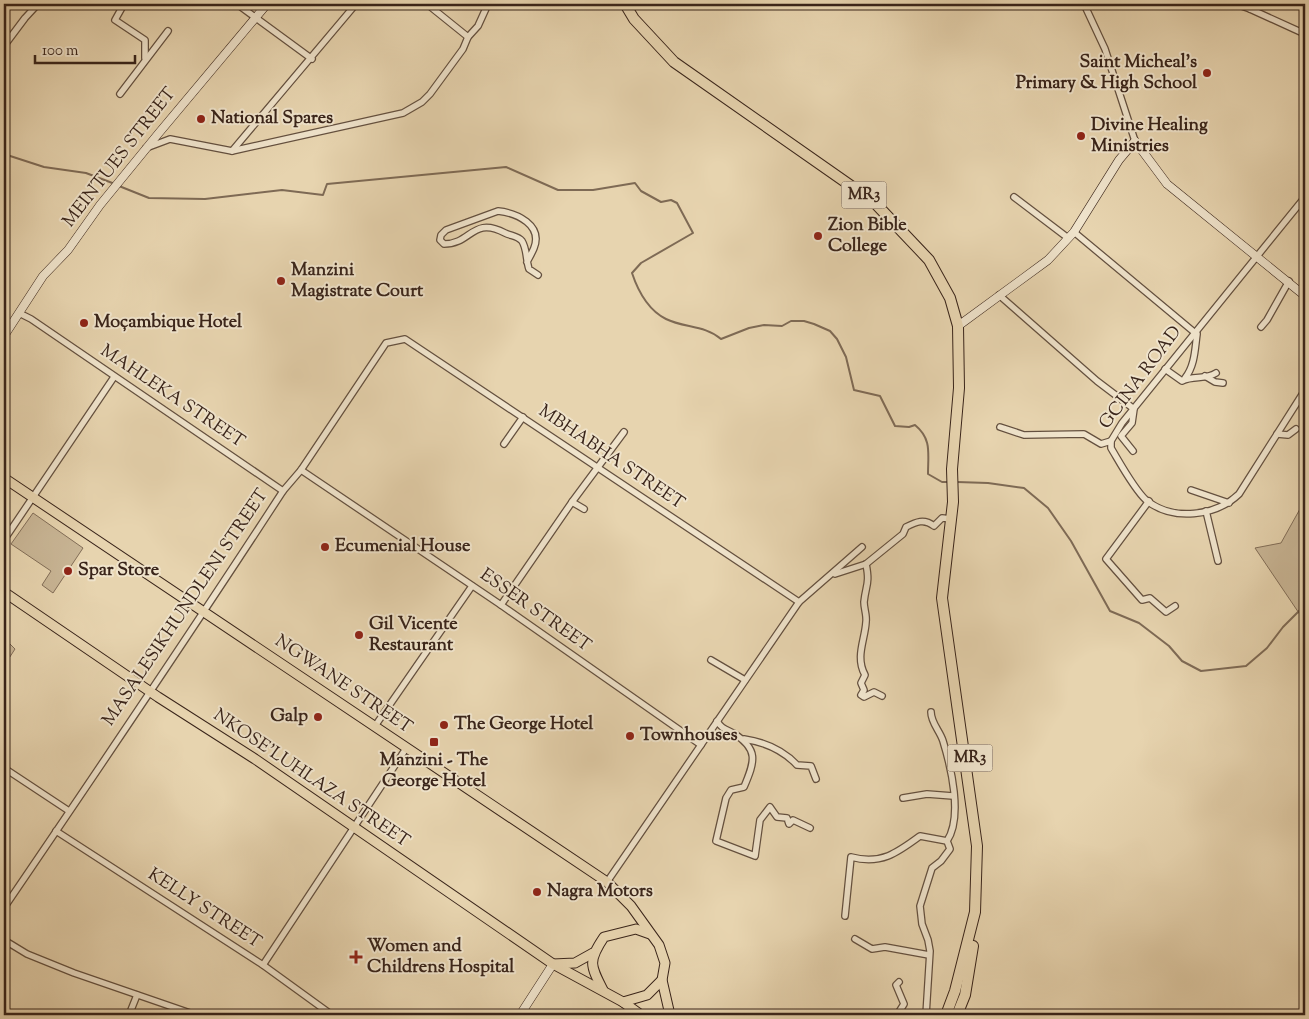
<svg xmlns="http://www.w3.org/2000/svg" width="1309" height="1019" font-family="'Sorts Mill Goudy',serif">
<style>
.green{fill:#c9b696;stroke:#816d58}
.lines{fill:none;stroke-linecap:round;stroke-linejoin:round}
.stream{stroke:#7e6a55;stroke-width:2}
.street-casing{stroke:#64503f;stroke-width:8}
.secondary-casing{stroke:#39241a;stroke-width:9}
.primary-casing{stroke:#39241a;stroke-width:11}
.highway-casing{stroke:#39241a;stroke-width:12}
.street{stroke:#efe3cb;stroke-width:5.5}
.secondary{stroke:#efe3cb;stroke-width:8}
.primary{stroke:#e7d4af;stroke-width:9}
.highway{stroke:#e7d4af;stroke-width:10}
.poi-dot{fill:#8f2418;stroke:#efe3cb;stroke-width:2}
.labels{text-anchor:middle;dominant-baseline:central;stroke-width:4;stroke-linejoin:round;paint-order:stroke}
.shield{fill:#efe3cb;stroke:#705d4f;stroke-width:1}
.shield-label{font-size:16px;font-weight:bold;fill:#39241a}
.poi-label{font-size:18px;font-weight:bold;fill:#39241a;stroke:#efe3cb;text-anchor:start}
.street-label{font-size:18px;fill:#39241a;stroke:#efe3cb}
</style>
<rect width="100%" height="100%" fill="#e7d4af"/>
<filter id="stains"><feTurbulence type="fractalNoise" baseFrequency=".004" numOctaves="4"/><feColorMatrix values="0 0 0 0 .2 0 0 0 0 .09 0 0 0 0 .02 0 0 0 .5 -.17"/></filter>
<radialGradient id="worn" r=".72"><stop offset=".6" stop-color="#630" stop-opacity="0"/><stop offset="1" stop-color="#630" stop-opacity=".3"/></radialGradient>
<!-- green -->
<g class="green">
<polygon points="1305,500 1305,622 1255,548 1281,543"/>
<polygon points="33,513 83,548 53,593 42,585 51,571 11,544"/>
<polygon points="4,626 5,639 15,649 4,666"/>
</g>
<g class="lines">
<!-- stream -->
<g class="stream">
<polyline points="4,154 44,167 86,173 115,184"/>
<path d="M119,186L149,198L205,199L282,190L323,195L327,184L506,167L558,190H593L635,183L641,191L661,202L671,200L677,203L693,233L641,263L632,273C638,291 648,310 666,319C684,328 705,325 721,339L749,328L764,325L782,326L791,321H804L814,324L830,331L837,339L846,357L854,390L880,396L895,426L909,427L915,425C932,439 928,453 928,474L942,482H949"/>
<polyline points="957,482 988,483 1024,488 1048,508 1071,541 1110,611 1139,623 1169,646 1182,661 1201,671 1246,666 1267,648 1283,627 1300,610 1305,599"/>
</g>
<!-- street casing -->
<g class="street-casing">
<g id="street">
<polyline points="95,4 109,6 115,4"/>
<polyline points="124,4 115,20 145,40 145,58"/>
<polyline points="237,4 312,59"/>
<polyline points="427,4 468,37"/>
<polyline points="1084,4 1105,49 1135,141"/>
<polyline points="1236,4 1250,9 1256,4"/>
<polyline points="1250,9 1305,34"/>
<polyline points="4,46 25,18 38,4"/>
<polyline points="120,94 168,31"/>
<polyline points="146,148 170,139 232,151 403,113 422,102 430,94 463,49 468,37 478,26 488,4"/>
<polyline points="232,151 356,4"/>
<polyline points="1014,197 1068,238"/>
<path d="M1305,197L1122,423L1111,441V448C1120,463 1134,489 1146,500C1173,522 1216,516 1239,494L1305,390"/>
<polyline points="1074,232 1194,332"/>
<path d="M527,262C529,258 532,253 534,248C543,225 517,213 498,211L446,230L441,235L440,240L444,244C472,244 472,216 505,233C511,236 518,236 522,241C527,249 526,260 529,269L538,275"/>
<polyline points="999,295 1097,381 1134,409 1132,423 1121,436 1133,451"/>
<polyline points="19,313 31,319 283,491"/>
<polyline points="1261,327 1267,320 1289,281"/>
<path d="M1165,369L1182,381C1193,375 1206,380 1216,373"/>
<polyline points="1205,376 1215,382 1223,383"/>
<path d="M1185,378C1195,366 1195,348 1197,334"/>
<polyline points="1000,427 1024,435 1084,434 1101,444 1111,441"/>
<polyline points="1277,434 1288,435 1296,429"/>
<polyline points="504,444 523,417"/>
<polyline points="301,470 501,605 701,745"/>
<polyline points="1191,490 1229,503"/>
<polyline points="1149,501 1106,559 1142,600 1150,598 1166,612 1175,606"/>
<polyline points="572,502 584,509"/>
<polyline points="1206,511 1218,561"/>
<polyline points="4,540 114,377"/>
<path d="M866,564C870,584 866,584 864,602C864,609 867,615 866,622C865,640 855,657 865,675L861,683L864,690L861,695L864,697L874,692L882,696"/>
<path d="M835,574L866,564L903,534L906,527C916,522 924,518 934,526L942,518L952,519"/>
<polyline points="501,605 572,502 624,432"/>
<polyline points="711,660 745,680"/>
<path d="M717,721C721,728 725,729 733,733C759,749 755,761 744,787L731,790L726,798L716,841L755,856L760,820L770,807L777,817L787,818L789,824L793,820L810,828"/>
<polyline points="375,726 472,586"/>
<path d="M744,739C764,742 783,750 797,765L811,766L816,779"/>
<polyline points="4,768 69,811"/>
<polyline points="903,798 927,794 953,796"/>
<polyline points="56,831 263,965 332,1015"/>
<polyline points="607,882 799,602 862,547"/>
<path d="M4,908C98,770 192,631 283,491L301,470L386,343L405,339L799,602"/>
<path d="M845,916L851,857C881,865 897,853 920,836L947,841"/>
<polyline points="855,939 872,949 885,947 929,955"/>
<polyline points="4,940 27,954 74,973 196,1015"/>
<polyline points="263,965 407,747"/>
<polyline points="129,1015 137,995"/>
<polyline points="897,1015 904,1004 896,985 899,982"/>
<path d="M926,1015L930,951L928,940L922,924L920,906L932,868L941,861L950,849L947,841C963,817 951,767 943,741C940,731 931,723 931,712"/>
</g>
</g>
<!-- secondary casing -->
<g class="secondary-casing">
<g id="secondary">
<polyline points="958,326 1048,260 1074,232 1119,160 1135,141 1167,184 1305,296"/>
<polyline points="4,336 43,276 68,250 100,205 158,134 267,4"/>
<polyline points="520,1015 553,964"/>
</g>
</g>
<!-- primary casing -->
<g class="primary-casing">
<g id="primary">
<polyline points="4,478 607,882 631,906 659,945 665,963 662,980 670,1015"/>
<polyline points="4,592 158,697 255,759 553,964 623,1002 641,1015"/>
<polyline points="553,964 575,963 593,953"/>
<path d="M603,990C590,965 588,961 604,937L636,929L650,934"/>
<polyline points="623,1002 647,995 662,980"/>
</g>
</g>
<!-- highway casing -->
<g class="highway-casing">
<g id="highway">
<polyline points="625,4 634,19 674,62 874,202 929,260 950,298 958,326 959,388 952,469 953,502 942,598 977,846 975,912 955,991 946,1015"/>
<polyline points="957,1015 965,995 973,946"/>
</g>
</g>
<!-- street -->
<use href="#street" class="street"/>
<!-- secondary -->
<use href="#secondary" class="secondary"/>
<!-- primary -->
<use href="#primary" class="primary"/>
<!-- highway -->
<use href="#highway" class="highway"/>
</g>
<!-- markers -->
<g class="poi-dot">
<circle cx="1207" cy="73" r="5"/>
<circle cx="201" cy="119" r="5"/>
<circle cx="1081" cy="136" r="5"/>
<circle cx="818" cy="236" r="5"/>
<circle cx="281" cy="281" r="5"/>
<circle cx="84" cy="323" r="5"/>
<circle cx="325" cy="547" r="5"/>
<circle cx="68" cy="571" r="5"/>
<circle cx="359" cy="635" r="5"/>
<circle cx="318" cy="717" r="5"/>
<circle cx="444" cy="725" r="5"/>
<circle cx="630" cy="736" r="5"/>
<rect x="429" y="737" width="10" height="10" rx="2.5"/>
<circle cx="537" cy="892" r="5"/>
<path d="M353.5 949.5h5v5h5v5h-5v5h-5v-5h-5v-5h5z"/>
</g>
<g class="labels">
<!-- shield labels -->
<g class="shield">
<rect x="841.5" y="181.5" width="45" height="27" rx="4"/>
<rect x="947.5" y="744.5" width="45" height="27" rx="4"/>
</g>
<g class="shield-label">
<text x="864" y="195">MR3</text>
<text x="970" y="758">MR3</text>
</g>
<!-- poi labels -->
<g class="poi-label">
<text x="1197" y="63" text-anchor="end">Saint Micheal's<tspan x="1197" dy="21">Primary &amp; High School</tspan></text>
<text x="211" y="119">National Spares</text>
<text x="1091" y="126">Divine Healing<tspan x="1091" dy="21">Ministries</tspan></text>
<text x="828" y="226">Zion Bible<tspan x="828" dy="21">College</tspan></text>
<text x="291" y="271">Manzini<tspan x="291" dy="21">Magistrate Court</tspan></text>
<text x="94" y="323">Moçambique Hotel</text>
<text x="335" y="547">Ecumenial House</text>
<text x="78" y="571">Spar Store</text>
<text x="369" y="625">Gil Vicente<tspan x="369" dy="21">Restaurant</tspan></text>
<text x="308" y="717" text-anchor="end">Galp</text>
<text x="454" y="725">The George Hotel</text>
<text x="640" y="736">Townhouses</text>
<text x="434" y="761" text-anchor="middle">Manzini - The<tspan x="434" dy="21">George Hotel</tspan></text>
<text x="547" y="892">Nagra Motors</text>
<text x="367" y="947">Women and<tspan x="367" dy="21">Childrens Hospital</tspan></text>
</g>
<!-- street labels -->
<g class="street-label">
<text transform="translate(120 158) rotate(-52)">MEINTUES STREET</text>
<text transform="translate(1141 378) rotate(-53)">GCINA ROAD</text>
<text transform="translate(172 397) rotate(34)">MAHLEKA STREET</text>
<text transform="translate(611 458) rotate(34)">MBHABHA STREET</text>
<text transform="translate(186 608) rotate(-56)">MASALESIKHUNDLENI STREET</text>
<text transform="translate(535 611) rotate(35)">ESSER STREET</text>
<text transform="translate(343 685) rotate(34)">NGWANE STREET</text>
<text transform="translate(311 779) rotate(34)">NKOSE'LUHLAZA STREET</text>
<text transform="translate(204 909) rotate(33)">KELLY STREET</text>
</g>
</g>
<!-- margin -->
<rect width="1309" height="1019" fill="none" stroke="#e7d4af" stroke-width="20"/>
<rect x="5" y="5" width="1299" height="1009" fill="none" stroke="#39241a" stroke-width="2.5"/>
<rect x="10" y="10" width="1289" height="999" fill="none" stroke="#39241a"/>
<!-- scale -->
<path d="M35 55v8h100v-8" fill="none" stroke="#39241a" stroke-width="2.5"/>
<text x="42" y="55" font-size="15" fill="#39241a" stroke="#efe3cb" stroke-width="4" paint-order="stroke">100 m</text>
<rect width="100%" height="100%" filter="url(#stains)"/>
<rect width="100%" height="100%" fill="url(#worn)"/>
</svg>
